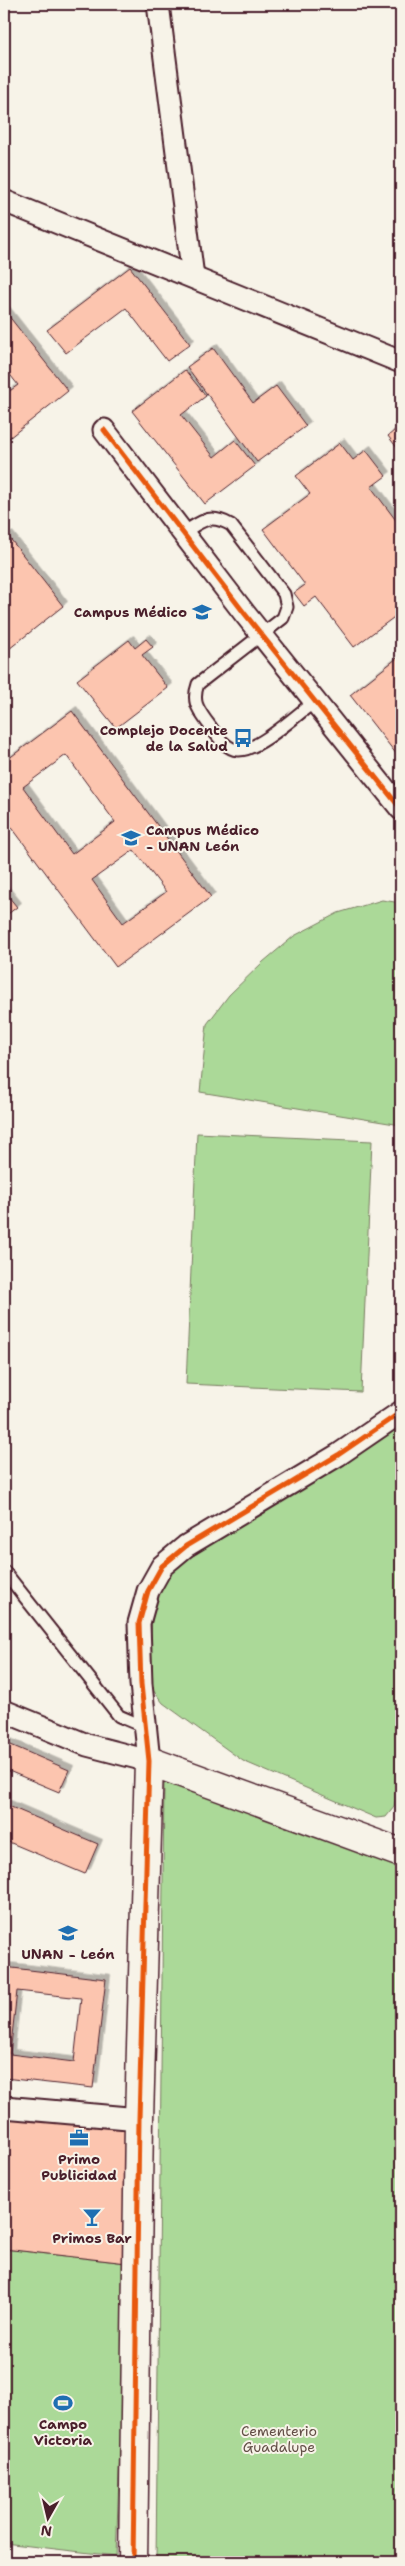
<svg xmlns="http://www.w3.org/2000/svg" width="405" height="2566" font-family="'Shantell Sans',sans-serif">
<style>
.green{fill:#abd998;stroke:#7a7c62}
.building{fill:#fcc5af;stroke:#4a1f2b;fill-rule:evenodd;filter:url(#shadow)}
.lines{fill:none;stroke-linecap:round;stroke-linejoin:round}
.lane-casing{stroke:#4a1f2b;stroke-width:15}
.street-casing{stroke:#4a1f2b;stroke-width:25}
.secondary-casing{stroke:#4a1f2b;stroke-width:31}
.lane{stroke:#f7f3e8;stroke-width:11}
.street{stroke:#f7f3e8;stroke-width:21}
.secondary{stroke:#f7f3e8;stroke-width:28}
.cycleway-casing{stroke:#f7f3e8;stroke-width:8}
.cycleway{stroke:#e8590c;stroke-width:5}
.labels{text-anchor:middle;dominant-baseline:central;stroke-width:4;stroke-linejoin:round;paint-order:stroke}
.poi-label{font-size:14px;font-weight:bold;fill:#4a1f2b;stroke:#f7f3e8}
.park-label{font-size:14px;fill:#624e46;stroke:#f7f3e8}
</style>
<defs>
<filter id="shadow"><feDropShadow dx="4.5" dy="-4.5" stdDeviation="0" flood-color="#0004"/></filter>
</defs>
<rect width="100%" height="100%" fill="#f7f3e8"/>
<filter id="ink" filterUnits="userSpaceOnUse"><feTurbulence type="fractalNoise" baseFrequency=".02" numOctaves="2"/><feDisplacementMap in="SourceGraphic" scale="10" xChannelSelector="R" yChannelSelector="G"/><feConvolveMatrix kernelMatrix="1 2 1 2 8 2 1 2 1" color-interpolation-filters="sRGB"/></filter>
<g filter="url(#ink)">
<!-- green -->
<g class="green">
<polygon points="382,900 401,903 401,1125 200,1092 207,1024 229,995 263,962 294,936 338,913"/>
<polygon points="197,1133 372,1141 361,1392 186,1384"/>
<polygon points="401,1423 401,1772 394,1807 386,1817 376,1818 243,1761 163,1703 149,1685 153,1592 174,1568"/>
<polygon points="171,1766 401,1859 401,2562 156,2562 164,1785"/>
<polygon points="4,2249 127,2263 116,2556 4,2543"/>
</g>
<!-- building -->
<g class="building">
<polygon points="130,267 190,344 167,361 126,308 66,353 47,330"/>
<polygon points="4,310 68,391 4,442 4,395 18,385 4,367"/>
<polygon points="213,348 253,403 276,386 306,426 257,462 187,367"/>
<polygon points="185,370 206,396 181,415 214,457 235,440 255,466 205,504 132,411"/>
<polygon points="401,425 401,453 388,436"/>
<polygon points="340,443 353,460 366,450 386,476 371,487 401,527 401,612 354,647 316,597 304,606 294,593 305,585 263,529 310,494 296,476"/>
<polygon points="8,536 63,606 4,653 4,540"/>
<polygon points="146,639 153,647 142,655 168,688 116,728 77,680 129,640 135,648"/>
<polygon points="401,655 401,700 397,703 401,708 401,760 350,695"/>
<path d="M72,711L211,897L116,967L4,817V762ZM66,755L115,822L72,854L23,787ZM134,850L166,892L123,923L92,880Z"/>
<polygon points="4,891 17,907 4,917"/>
<polygon points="4,1742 69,1770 59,1792 4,1769"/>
<polygon points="4,1804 98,1844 85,1874 4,1840"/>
<path d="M4,1967L106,1979L93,2088L4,2078ZM17,1991L81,1998L74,2062L10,2054Z"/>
<polygon points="4,2113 129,2122 127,2263 4,2249"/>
</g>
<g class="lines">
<!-- lane casing -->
<g class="lane-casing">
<g id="lane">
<path d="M183,533C202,521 209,513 231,525L284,594L287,607L283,618L198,684C192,701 197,708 207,722C215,732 224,749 238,750C257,752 299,713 315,701"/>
<polyline points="4,1571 119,1716 145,1727"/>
</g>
</g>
<!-- street casing -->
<g class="street-casing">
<g id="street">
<polyline points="158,4 193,277"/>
<polyline points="4,201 401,362"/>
<polyline points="104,430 245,614 401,809"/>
<polyline points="4,1711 87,1745 149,1761 141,1684 139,1623 148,1591 162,1566 186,1546 338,1455 401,1412"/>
<polyline points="4,2107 139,2119"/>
</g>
</g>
<!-- secondary casing -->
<g class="secondary-casing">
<polyline id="secondary" points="133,2562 139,2119 149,1761 401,1853"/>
</g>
<!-- lane -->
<use href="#lane" class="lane"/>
<!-- street -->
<use href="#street" class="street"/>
<!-- secondary -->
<use href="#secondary" class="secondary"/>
<!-- cycleway casing -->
<g class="cycleway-casing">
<g id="cycleway">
<polyline points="104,430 245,614 401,809"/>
<polyline points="133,2562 139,2119 149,1761 141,1684 139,1623 148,1591 162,1566 186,1546 338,1455 401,1412"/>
</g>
</g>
<!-- cycleway -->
<use href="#cycleway" class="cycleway"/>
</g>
</g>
<!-- icons -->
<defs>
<g id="university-bare" transform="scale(1.5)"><path d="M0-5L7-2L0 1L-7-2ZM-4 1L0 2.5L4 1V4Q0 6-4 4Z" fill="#1f6fb2" stroke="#f7f3e8" stroke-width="2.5" paint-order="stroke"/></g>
<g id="bus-bare" transform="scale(1.5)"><path d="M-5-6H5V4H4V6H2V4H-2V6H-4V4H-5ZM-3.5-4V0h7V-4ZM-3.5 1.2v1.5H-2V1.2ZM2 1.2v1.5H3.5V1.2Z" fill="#1f6fb2" stroke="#f7f3e8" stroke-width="2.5" paint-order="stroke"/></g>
<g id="office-bare" transform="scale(1.5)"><path d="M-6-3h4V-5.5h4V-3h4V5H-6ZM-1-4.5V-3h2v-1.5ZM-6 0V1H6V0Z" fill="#1f6fb2" stroke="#f7f3e8" stroke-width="2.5" paint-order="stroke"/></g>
<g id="bar-bare" transform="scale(1.5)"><path d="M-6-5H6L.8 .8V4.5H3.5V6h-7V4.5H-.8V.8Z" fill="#1f6fb2" stroke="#f7f3e8" stroke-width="2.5" paint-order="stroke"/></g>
<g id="stadium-bare" transform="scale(1.5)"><path d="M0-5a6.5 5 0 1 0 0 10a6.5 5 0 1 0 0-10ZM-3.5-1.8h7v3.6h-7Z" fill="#1f6fb2" stroke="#f7f3e8" stroke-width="2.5" paint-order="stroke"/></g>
</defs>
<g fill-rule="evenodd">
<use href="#university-bare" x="202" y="612"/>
<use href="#bus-bare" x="243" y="738"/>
<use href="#university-bare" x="131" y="838"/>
<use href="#university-bare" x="68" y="1933"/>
<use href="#office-bare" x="79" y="2138"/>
<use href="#bar-bare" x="92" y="2217"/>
<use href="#stadium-bare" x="63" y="2403"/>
</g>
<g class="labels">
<!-- poi labels -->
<g class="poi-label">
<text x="187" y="612" text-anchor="end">Campus Médico</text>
<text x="228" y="730" text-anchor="end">Complejo Docente<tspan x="228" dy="16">de la Salud</tspan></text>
<text x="146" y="830" text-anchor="start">Campus Médico<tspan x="146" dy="16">- UNAN León</tspan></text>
<text x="68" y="1954">UNAN - León</text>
<text x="79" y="2159">Primo<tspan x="79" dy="16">Publicidad</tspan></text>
<text x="92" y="2238">Primos Bar</text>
<text x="63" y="2424">Campo<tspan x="63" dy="16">Victoria</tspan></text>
</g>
<!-- park labels -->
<g class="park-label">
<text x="279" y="2431">Cementerio<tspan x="279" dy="16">Guadalupe</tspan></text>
</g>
</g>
<!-- margin -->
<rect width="405" height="2566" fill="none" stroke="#f7f3e8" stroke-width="20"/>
<rect x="10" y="10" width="385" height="2546" fill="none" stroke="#4a1f2b" stroke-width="2" filter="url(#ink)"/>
<!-- north arrow -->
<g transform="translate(48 2518) rotate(188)" stroke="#f7f3e8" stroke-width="4" paint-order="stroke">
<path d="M0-4L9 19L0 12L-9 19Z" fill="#4a1f2b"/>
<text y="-8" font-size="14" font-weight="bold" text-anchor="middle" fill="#4a1f2b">N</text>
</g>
</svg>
